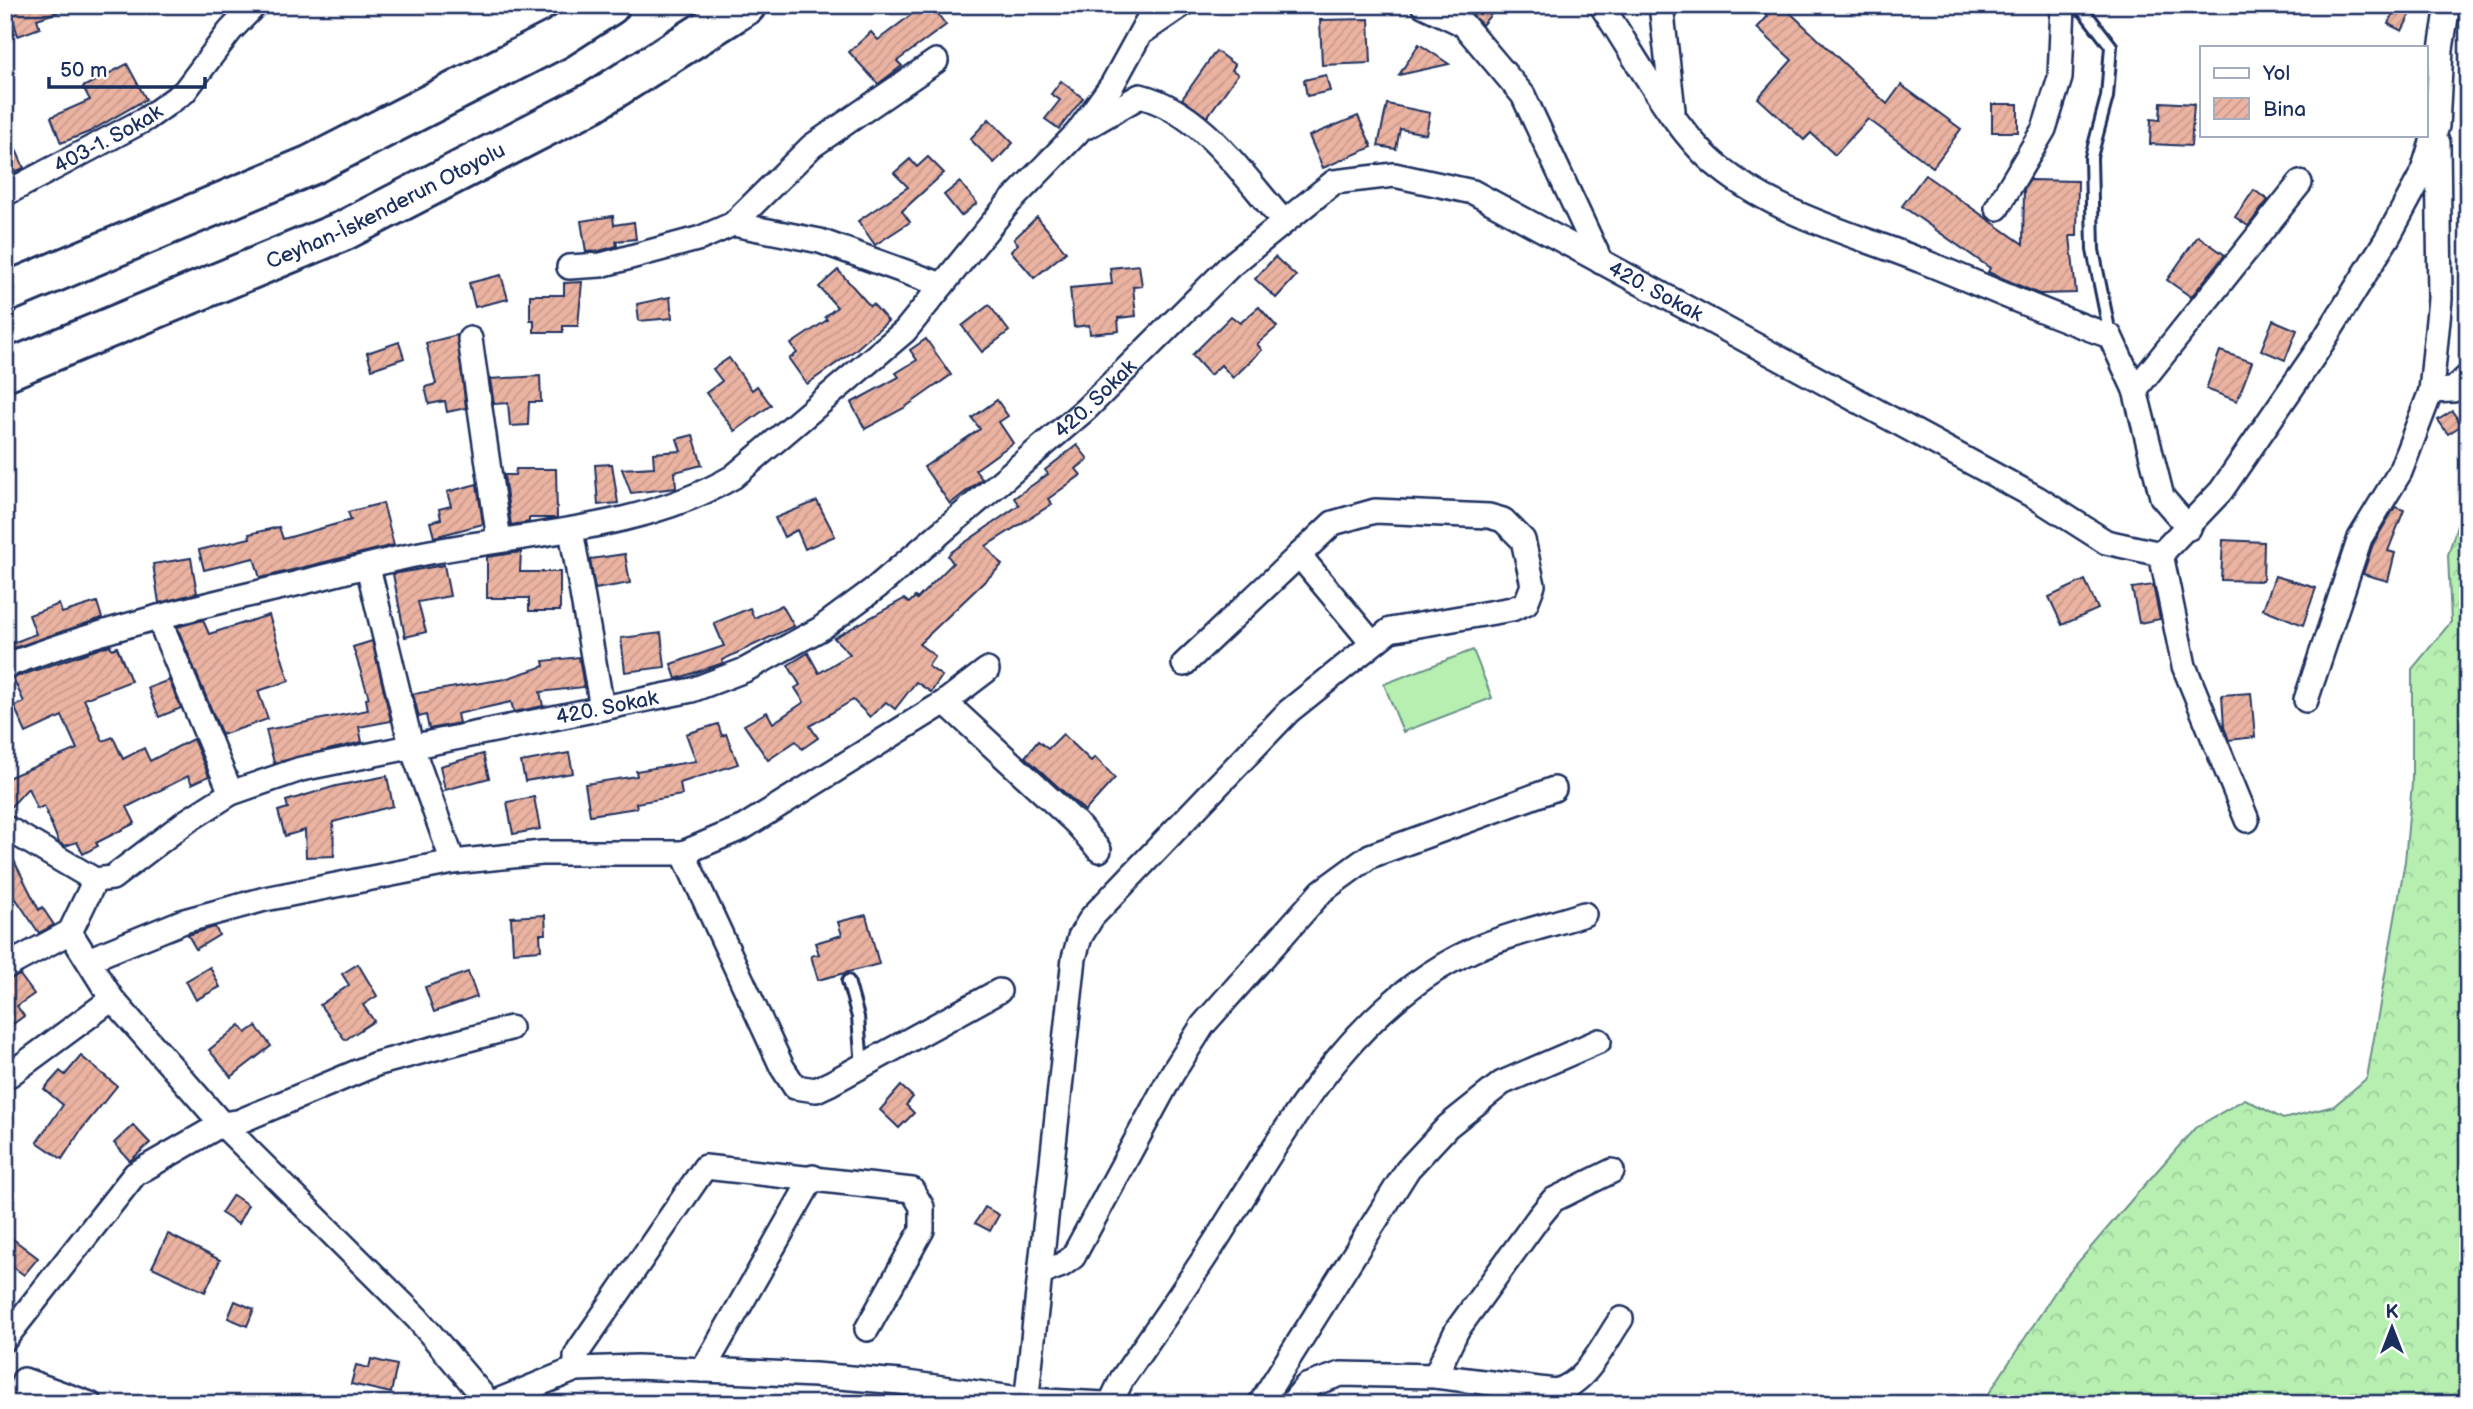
<svg xmlns="http://www.w3.org/2000/svg" width="2473" height="1409" font-family="'Balsamiq Sans',sans-serif">
<style>
.forest{fill:url(#forest-crowns);stroke:#698f88;stroke-width:2}
.pitch{fill:#b7efb1;stroke:#698f88;stroke-width:2}
.building{fill:url(#building-hatch);stroke:#1b2f5e;stroke-width:2}
.lines{fill:none;stroke-linecap:round;stroke-linejoin:round}
.lane-casing{stroke:#1b2f5e;stroke-width:16}
.street-casing{stroke:#1b2f5e;stroke-width:28}
.highway-casing{stroke:#1b2f5e;stroke-width:44}
.lane{stroke:#fff;stroke-width:10}
.street{stroke:#fff;stroke-width:23}
.highway{stroke:#fff;stroke-width:38}
.labels{text-anchor:middle;dominant-baseline:central;stroke-width:7;stroke-linejoin:round;paint-order:stroke}
.street-label{font-size:21px;fill:#1b2f5e;stroke:#fff}
</style>
<defs>
<pattern id="forest-crowns" width="20" height="18" patternUnits="userSpaceOnUse" patternTransform="scale(1.75)"><rect width="20" height="18" fill="#b7efb1"/><path d="M2 6a3 3 0 1 1 6 0M12 15a3 3 0 1 1 6 0" fill="none" stroke="#9dcd9b"/></pattern>
<pattern id="building-hatch" width="6" height="6" patternUnits="userSpaceOnUse" patternTransform="scale(1.75)"><rect width="6" height="6" fill="#ebb3a1"/><path d="M-1 1l2-2M0 6l6-6M5 7l2-2" fill="none" stroke="#c99a8d"/></pattern>
</defs>
<rect width="100%" height="100%" fill="#fff"/>
<filter id="ink" filterUnits="userSpaceOnUse"><feTurbulence type="fractalNoise" baseFrequency=".0143" numOctaves="2"/><feDisplacementMap in="SourceGraphic" scale="14" xChannelSelector="R" yChannelSelector="G"/><feConvolveMatrix kernelMatrix="1 2 1 2 8 2 1 2 1" color-interpolation-filters="sRGB"/></filter>
<g filter="url(#ink)">
<!-- forest -->
<polygon class="forest" points="2468,490 2468,1404 1982,1404 2062,1281 2134,1197 2195,1128 2245,1099 2283,1119 2334,1106 2367,1078 2405,861 2412,783 2412,669 2451,622 2448,555"/>
<!-- pitch -->
<polygon class="pitch" points="1473,650 1492,698 1403,732 1384,684"/>
<!-- building -->
<g class="building">
<polygon points="9,5 67,5 67,9 37,19 40,28 18,36"/>
<polygon points="924,5 931,5 946,25 897,61 902,66 878,84 849,52 871,32 878,40"/>
<polygon points="1456,5 1499,5 1482,25 1469,12"/>
<polygon points="1756,5 1782,5 1887,104 1901,85 1961,129 1933,167 1868,119 1835,155 1811,133 1804,140 1758,98 1792,60 1757,28 1768,16"/>
<polygon points="2397,5 2415,5 2402,31 2388,24"/>
<polygon points="1369,19 1371,63 1322,65 1320,20"/>
<polygon points="1419,44 1449,64 1399,75"/>
<polygon points="1216,51 1235,65 1232,70 1238,74 1207,117 1182,99"/>
<polygon points="127,64 146,99 89,132 61,143 51,117 90,100 83,87"/>
<polygon points="1326,75 1330,91 1307,96 1304,80"/>
<polygon points="1061,81 1083,98 1059,129 1045,119 1060,100 1051,94"/>
<polygon points="2161,102 2194,104 2191,146 2150,144 2151,119 2160,120"/>
<polygon points="1387,104 1430,113 1426,134 1400,129 1396,149 1378,146"/>
<rect x="1992" y="104" width="26" height="28"/>
<polygon points="1358,116 1372,147 1323,168 1309,136"/>
<polygon points="989,119 1013,143 994,163 970,139"/>
<polygon points="5,124 24,168 5,176"/>
<polygon points="928,157 944,173 902,211 910,222 875,245 858,221 908,187 894,173 910,159 917,167"/>
<polygon points="1925,175 2023,244 2024,189 2030,180 2078,181 2077,236 2070,236 2076,293 2039,294 1988,272 1990,268 1902,206"/>
<polygon points="960,182 977,203 961,216 944,195"/>
<polygon points="2254,190 2268,200 2248,226 2235,217"/>
<polygon points="613,216 614,225 634,222 636,239 616,241 617,246 599,251 586,252 581,221"/>
<polygon points="1037,217 1066,252 1034,278 1011,251 1018,244 1014,239"/>
<polygon points="2198,236 2225,255 2191,297 2167,280"/>
<polygon points="1275,257 1296,276 1276,298 1255,279"/>
<polygon points="1139,265 1142,286 1133,287 1136,316 1118,318 1119,331 1090,334 1089,325 1074,327 1070,288 1112,284 1110,268"/>
<polygon points="838,270 870,306 873,304 888,321 854,351 807,384 789,359 797,353 791,344 827,320 825,317 837,307 819,287"/>
<polygon points="501,275 508,299 475,307 469,283"/>
<polygon points="582,282 578,326 563,326 563,332 534,332 534,320 530,320 530,295 564,295 564,283"/>
<polygon points="670,297 672,318 639,321 637,304"/>
<polygon points="989,305 1009,331 982,352 962,326"/>
<polygon points="1259,307 1277,327 1257,344 1262,350 1233,378 1221,365 1210,375 1192,355 1231,316 1240,323"/>
<polygon points="2273,320 2297,330 2285,360 2261,350"/>
<polygon points="457,335 466,408 447,412 445,401 429,404 425,387 436,384 426,343"/>
<polygon points="926,339 951,375 904,408 865,429 851,403 899,377 896,373 917,360 910,350"/>
<polygon points="399,342 404,358 372,369 367,353"/>
<polygon points="2220,351 2252,362 2237,401 2206,389"/>
<polygon points="729,358 752,390 757,386 771,405 735,431 706,393 722,381 713,369"/>
<polygon points="540,376 541,402 529,402 528,425 510,426 508,403 494,404 490,379"/>
<polygon points="997,400 1008,416 999,422 1013,443 975,470 982,479 950,504 924,467 980,429 972,418"/>
<polygon points="2452,411 2462,425 2448,434 2438,420"/>
<polygon points="693,435 702,465 675,472 676,488 631,493 622,469 654,467 653,453 681,451 677,439"/>
<polygon points="1077,445 1088,459 1076,469 1081,475 1048,499 1052,504 986,546 1002,565 919,644 935,656 928,666 942,676 931,692 916,682 895,709 886,702 870,717 853,700 810,726 818,738 802,749 796,741 768,760 744,725 767,712 773,723 804,702 795,688 800,685 788,665 808,653 819,673 850,654 834,638 904,599 909,603 915,597 917,599 953,563 948,556 950,553 1019,505 1014,498 1048,474 1045,470"/>
<polygon points="612,464 618,503 598,505 595,465"/>
<polygon points="516,469 556,469 557,518 529,518 529,522 511,525 504,475 515,475"/>
<polygon points="477,484 483,524 434,537 430,522 441,519 439,509 451,506 447,492"/>
<polygon points="817,501 835,536 805,549 797,530 784,537 775,518"/>
<polygon points="383,503 394,545 260,578 254,558 204,570 199,550 250,538 249,534 279,527 283,539 351,520 348,512"/>
<polygon points="2395,507 2404,510 2388,551 2395,553 2388,581 2363,574 2373,544"/>
<polygon points="2223,540 2264,542 2263,581 2221,580"/>
<polygon points="521,552 520,572 560,572 560,611 529,611 529,598 487,598 487,557"/>
<polygon points="625,554 630,583 595,589 590,559"/>
<polygon points="191,558 197,593 159,603 153,564"/>
<polygon points="444,565 450,596 418,602 426,632 405,637 393,574"/>
<polygon points="2275,576 2316,588 2303,625 2263,609"/>
<polygon points="2085,580 2098,609 2062,625 2049,597"/>
<polygon points="2153,585 2160,619 2139,623 2132,588"/>
<polygon points="97,602 102,618 5,651 5,646 36,634 29,615 59,604 62,613"/>
<polygon points="782,605 794,626 722,660 723,663 676,679 671,664 724,646 714,623 750,608 754,618"/>
<polygon points="269,615 289,681 258,691 268,719 222,735 177,627 203,620 209,634"/>
<polygon points="661,633 665,667 625,672 621,638"/>
<polygon points="372,641 391,721 359,727 362,742 274,763 266,730 368,710 366,699 369,698 353,647"/>
<polygon points="110,645 112,649 117,647 131,681 84,699 103,741 113,737 123,759 144,748 150,761 193,739 209,776 192,784 188,776 127,807 135,823 96,843 98,846 83,854 77,842 65,846 59,843 44,806 37,809 28,788 5,813 5,779 77,749 62,716 26,733 14,706 24,702 13,678"/>
<polygon points="579,657 584,687 540,692 543,706 514,712 511,702 457,714 459,723 429,729 426,715 419,717 413,694 505,679 544,666 543,661"/>
<polygon points="169,680 181,708 159,717 148,688"/>
<polygon points="2251,693 2255,737 2229,740 2224,727 2222,695"/>
<polygon points="718,724 722,736 726,734 738,764 680,783 682,795 636,803 637,808 590,815 585,784 637,776 636,771 696,761 686,734"/>
<polygon points="1063,734 1091,761 1095,757 1115,778 1085,811 1025,757 1038,741 1048,749"/>
<polygon points="569,753 573,773 525,781 521,762"/>
<polygon points="483,754 489,778 445,790 440,766"/>
<polygon points="387,776 393,806 333,822 334,856 306,857 305,830 285,836 278,811 288,808 286,801 336,786"/>
<polygon points="534,797 540,829 513,834 507,802"/>
<polygon points="5,843 39,910 42,907 54,925 39,933 16,899 5,904"/>
<polygon points="545,915 546,934 540,934 541,950 513,952 511,917"/>
<polygon points="866,915 879,964 818,980 811,956 819,954 815,943 842,935 838,922"/>
<polygon points="215,927 219,935 196,949 188,935"/>
<polygon points="358,964 377,996 363,1005 374,1021 345,1040 320,1005 349,985 342,974"/>
<polygon points="210,967 220,987 196,1000 186,981"/>
<polygon points="468,972 477,997 434,1012 425,987"/>
<polygon points="20,975 34,994 17,1006 24,1016 5,1030 5,981"/>
<polygon points="240,1025 246,1033 256,1026 271,1046 231,1077 209,1050"/>
<polygon points="81,1056 117,1086 81,1130 62,1159 37,1142 63,1105 44,1089 60,1071 65,1075"/>
<polygon points="901,1086 913,1097 906,1105 914,1113 899,1128 880,1110"/>
<polygon points="133,1125 150,1143 130,1161 114,1143"/>
<polygon points="233,1195 248,1205 238,1224 221,1213"/>
<polygon points="985,1207 999,1215 990,1231 975,1223"/>
<polygon points="5,1233 38,1258 24,1275 5,1261"/>
<polygon points="168,1234 220,1260 205,1292 152,1267"/>
<polygon points="235,1301 254,1309 247,1326 228,1318"/>
<polygon points="371,1359 397,1365 391,1393 351,1384 356,1365 369,1368"/>
</g>
<g class="lines">
<!-- lane casing -->
<g class="lane-casing">
<g id="lane">
<polyline points="2071,5 2084,11 2111,46 2107,97 2091,157 2093,250 2110,334"/>
<polyline points="848,981 858,1017 862,1066"/>
</g>
</g>
<!-- street casing -->
<g class="street-casing">
<g id="street">
<polyline points="1423,5 1463,24 1523,95 1601,262"/>
<path d="M1601,5C1634,54 1675,133 1720,168C1778,215 1854,234 1922,261C1985,286 2046,314 2110,336L2135,390L2162,497L2189,528"/>
<polyline points="1661,5 1673,110"/>
<polyline points="1144,31 1182,5"/>
<path d="M1088,126L1140,96C1203,112 1243,176 1284,222"/>
<polyline points="2438,143 2440,299 2431,391 2453,390 2468,376"/>
<path id="s1" d="M5,194L146,119L184,92L230,31L255,5"/>
<polyline points="1997,208 2044,129 2060,78 2063,5"/>
<polyline points="733,224 812,146 936,61"/>
<polyline points="569,267 601,265 701,238 733,224 820,241 942,285"/>
<polyline points="470,339 499,540"/>
<polyline points="2135,390 2300,183"/>
<polyline points="571,530 602,708"/>
<polyline points="2161,554 2221,491 2317,351 2388,237 2422,174 2437,126 2441,49 2448,5"/>
<polyline points="2161,554 2184,666 2247,820"/>
<polyline points="1299,555 1372,643"/>
<polyline points="368,567 411,745 453,862"/>
<polyline points="158,617 231,793"/>
<path d="M5,666C98,630 194,607 291,585C334,575 377,562 420,554C524,533 640,531 733,477L905,331L1008,204L1077,133L1112,85L1156,5"/>
<polyline points="2306,700 2360,538 2400,472 2431,391"/>
<polyline points="945,702 1076,823 1099,850"/>
<path id="s2" d="M5,827L95,880L112,878L187,821L231,793L301,769L692,690L745,670L820,629L877,587L1086,409L1230,266L1334,182L1394,175L1473,192L2037,498L2106,542L2161,554"/>
<polyline points="683,853 782,1067 795,1087 816,1090 831,1083 999,991"/>
<polyline points="70,932 112,999 222,1124 417,1318 490,1404 576,1369 637,1367 815,1375 900,1382 1027,1400 1105,1404"/>
<polyline points="88,960 184,921 265,899 453,862 542,853 683,853 744,827 945,702 987,670"/>
<polyline points="5,967 70,932 95,880"/>
<polyline points="5,1078 112,999"/>
<polyline points="1041,1273 1062,1265 1073,1257 1172,1074 1203,1025 1322,891 1370,856 1554,789"/>
<polyline points="5,1339 135,1174 222,1124 238,1122 376,1064 510,1028"/>
<polyline points="576,1369 576,1356 579,1350 705,1167 912,1190 922,1207 922,1230 867,1329"/>
<polyline points="703,1370 813,1177"/>
<polyline points="1435,1376 1457,1330 1539,1217 1553,1200 1612,1171"/>
<polyline points="15,1404 24,1380 90,1404"/>
<polyline points="1026,1404 1074,958 1080,937 1092,917 1289,711 1390,630 1512,609 1526,603 1533,585 1523,540 1503,520 1489,516 1375,511 1333,523 1184,664"/>
<path d="M1110,1404L1122,1379C1155,1331 1189,1283 1220,1234C1287,1128 1353,1004 1473,950C1508,934 1548,926 1584,914"/>
<polyline points="1260,1404 1408,1169 1448,1126 1502,1083 1599,1041"/>
<path d="M1291,1404L1306,1386L1341,1374L1435,1376L1555,1391C1586,1385 1604,1343 1621,1319"/>
</g>
</g>
<!-- highway casing -->
<g class="highway-casing">
<g id="highway">
<polyline points="5,293 311,165 557,39 610,5"/>
<path id="s3" d="M5,371L343,231L593,102L746,5"/>
</g>
</g>
<!-- lane -->
<use href="#lane" class="lane"/>
<!-- street -->
<use href="#street" class="street"/>
<!-- highway -->
<use href="#highway" class="highway"/>
</g>
</g>
<g class="labels">
<!-- street labels -->
<g class="street-label">
<text stroke="none"><textPath href="#s1" startOffset="117">403-1. Sokak</textPath></text>
<text stroke="none"><textPath href="#s3" startOffset="415">Ceyhan-İskenderun Otoyolu</textPath></text>
<text stroke="none"><textPath href="#s2" startOffset="1914">420. Sokak</textPath></text>
<text stroke="none"><textPath href="#s2" startOffset="1242">420. Sokak</textPath></text>
<text stroke="none"><textPath href="#s2" startOffset="654">420. Sokak</textPath></text>
</g>
</g>
<!-- margin -->
<rect width="2473" height="1409" fill="none" stroke="#fff" stroke-width="28"/>
<rect x="14" y="14" width="2445" height="1381" fill="none" stroke="#1b2f5e" stroke-width="2.5" filter="url(#ink)"/>
<!-- legend -->
<rect x="2200" y="46" width="228" height="91" fill="#ffffff" stroke="#a4acbf" stroke-width="2"/>
<rect x="2214" y="68" width="35" height="10" fill="#ffffff" stroke="#a4acbf" stroke-width="2"/>
<text x="2263" y="80" font-size="21" fill="#1b2f5e">Yol</text>
<rect x="2214" y="98" width="35" height="21" fill="url(#building-hatch)" stroke="#a4acbf" stroke-width="2"/>
<text x="2263" y="116" font-size="21" fill="#1b2f5e">Bina</text>
<!-- north arrow -->
<g transform="translate(2392 1328)" stroke="#ffffff" stroke-width="5" paint-order="stroke">
<path d="M0-5L12 26L0 18L-12 26Z" fill="#1b2f5e"/>
<text y="-10" font-size="19" font-weight="bold" text-anchor="middle" fill="#1b2f5e">K</text>
</g>
<!-- scale -->
<path d="M49 77v10h156v-10" fill="none" stroke="#1b2f5e" stroke-width="3.5"/>
<text x="60" y="77" font-size="21" fill="#1b2f5e" stroke="#ffffff" stroke-width="5" paint-order="stroke">50 m</text>
</svg>
